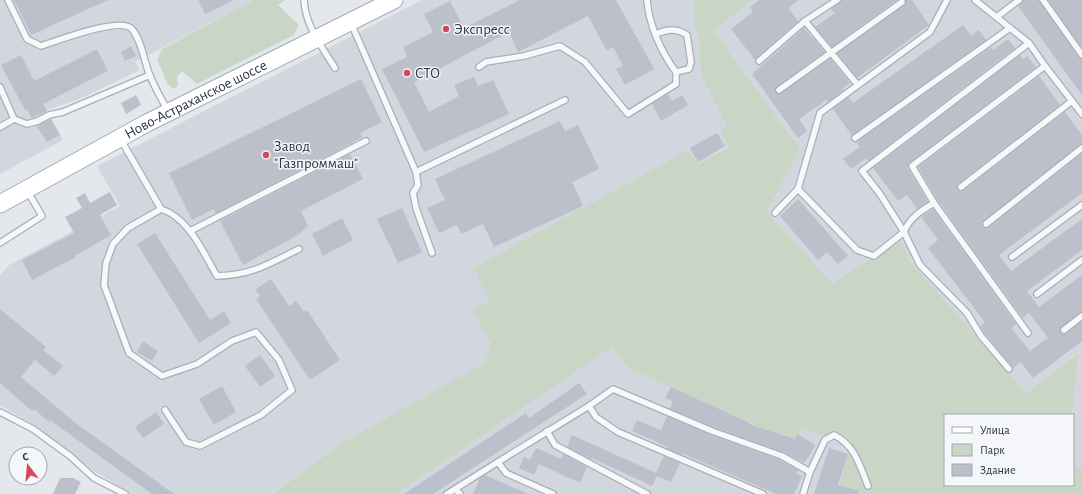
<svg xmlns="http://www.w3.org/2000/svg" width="1082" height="494" font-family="'Alegreya Sans',sans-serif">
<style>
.built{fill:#d2d6de}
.green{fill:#c9d6c5}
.building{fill:#bbc0ca}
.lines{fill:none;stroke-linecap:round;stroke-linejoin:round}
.lane-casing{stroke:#a9aeb7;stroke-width:8}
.primary-casing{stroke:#a3abb8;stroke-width:19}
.lane{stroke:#f7f8fa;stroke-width:5.5}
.primary{stroke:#fff;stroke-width:17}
.poi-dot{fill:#d1495b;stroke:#f4f6f9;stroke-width:1.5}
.labels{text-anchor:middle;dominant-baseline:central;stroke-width:3;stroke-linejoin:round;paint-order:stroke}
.poi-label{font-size:15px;fill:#2b3445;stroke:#f4f6f9;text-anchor:start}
.street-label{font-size:15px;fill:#2b3445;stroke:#f4f6f9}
</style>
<rect width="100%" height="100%" fill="#e4e7ec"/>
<!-- built -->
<g class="built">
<polygon points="0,0 254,0 135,62 140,70 77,100 46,110 63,140 0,174"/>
<polygon points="422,0 695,0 693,19 699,39 701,74 728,127 720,129 728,146 698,164 688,150 473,268 491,301 472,311 491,344 486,363 340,444 273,494 131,494 94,471 35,426 0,405 0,276 9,265 120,206 97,166"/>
<polygon points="752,0 1082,0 1082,468 1073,466 1073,415 1072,415 1077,353 1026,395 909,260 901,242 832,283 767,212 800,149 714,31"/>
<polygon points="613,346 630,369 764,429 787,436 793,442 803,428 850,447 836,494 396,494"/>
</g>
<!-- green -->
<g class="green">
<polygon points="254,0 286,0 278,5 299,25 294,35 197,84 182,71 177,77 178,86 173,89 167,83 157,59 162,49"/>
<polygon points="695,0 752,0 714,31 800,149 767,212 832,283 901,241 909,260 1026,394 1078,353 1072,415 945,415 945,485 1073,485 1073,466 1082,468 1082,494 842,494 839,485 850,447 803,428 793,442 787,436 764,429 630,369 612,347 396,494 273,494 340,444 485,363 491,344 472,311 490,301 473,268 688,150 698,164 728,147 720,129 727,126 701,74 699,39 693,19"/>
</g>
<!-- building -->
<g class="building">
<polygon points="14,0 108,0 31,35"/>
<polygon points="198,0 234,0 205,14"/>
<polygon points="520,0 616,0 654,69 625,85 616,69 623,66 613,47 607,51 588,16 518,52 509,32 414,82 429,112 459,96 454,85 474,77 478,86 493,80 509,114 424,152 382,69 407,57 403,47 433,32 424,14 450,1 464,28"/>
<polygon points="759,0 799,0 788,8 798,21 755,60 731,29 753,12 750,7"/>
<polygon points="841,0 897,0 832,47 815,27 835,13 831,9 840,3"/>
<polygon points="906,0 912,0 929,25 857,78 837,53 904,5"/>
<polygon points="1023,0 1039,0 1079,57 1082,59 1082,95 1018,6"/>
<polygon points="1048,0 1082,0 1082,48"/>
<polygon points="963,25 971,36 979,30 986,40 852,136 833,109 848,97 853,103"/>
<polygon points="804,28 825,52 777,87 776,93 781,93 830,58 850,83 842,89 844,90 828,102 826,100 799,119 807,131 798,138 752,74"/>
<polygon points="1008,39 1015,48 868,161 866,158 851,169 843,159 860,147 856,142 991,47 993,50"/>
<polygon points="131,46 136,56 125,61 121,52"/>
<polygon points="97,49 108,71 43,104 47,111 32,118 27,109 25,110 1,65 21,55 34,81"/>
<polygon points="1020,55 1023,59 1027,56 1036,67 908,164 908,168 928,202 917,209 907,195 898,201 873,168"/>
<polygon points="1039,76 1060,105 958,184 957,187 959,191 964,190 1065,112 1082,135 1082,144 982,223 984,228 989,227 1082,153 1082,193 999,255 1011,271 1082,219 1082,250 1027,291 1039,307 1082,275 1082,312 1061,327 1060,330 1061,333 1065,334 1082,321 1082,341 1033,378 1021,362 1013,368 980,327 985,322 928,248 938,240 922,218 923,215 933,209 1016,324 1011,328 1030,351 1048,338 1029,313 1023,318 938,201 918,167"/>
<polygon points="361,79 382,122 360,133 362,137 346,146 216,213 214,209 192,220 169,173"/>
<polygon points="668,94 672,101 682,95 688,105 661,121 652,104"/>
<polygon points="136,95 141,105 126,114 121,103"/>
<polygon points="51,119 60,135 47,142 36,126"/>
<polygon points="560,121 565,131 578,125 599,169 572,182 583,206 494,247 483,224 461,234 457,225 439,233 427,208 445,200 435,179"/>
<polygon points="717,133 725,146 698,162 690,148"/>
<polygon points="350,154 363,179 301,211 308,226 298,235 243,265 220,221"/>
<polygon points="110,192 117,205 100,215 111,235 75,256 76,257 32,280 22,260 74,233 65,217 82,208 76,198 85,193 90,203"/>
<polygon points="798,199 848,256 838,264 827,252 818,260 780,216"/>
<polygon points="402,208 422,252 398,263 377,219"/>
<polygon points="342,218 353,240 323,256 312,234"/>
<polygon points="155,233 210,320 224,311 231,323 199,343 137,244"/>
<polygon points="271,279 289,306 296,301 304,312 307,310 340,360 310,380 256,299 260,296 255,290"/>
<polygon points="0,309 46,347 43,350 63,366 54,376 35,360 21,377 73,421 174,494 152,494 50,420 49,422 34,409 32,411 0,383"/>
<polygon points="143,341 158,351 152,361 137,352"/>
<polygon points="260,355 275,376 260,387 245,366"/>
<polygon points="579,383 587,394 433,494 404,494 526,413 529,418"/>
<polygon points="222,386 236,412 214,425 199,399"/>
<polygon points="671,387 750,423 749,424 795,439 798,434 815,445 811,453 804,463 783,452 714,427 670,409 673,401 665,398"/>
<polygon points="156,412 164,424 143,438 135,427"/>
<polygon points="667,416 711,435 780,460 798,470 796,474 802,476 794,494 776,494 684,454 683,455 667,449 668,447 632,431 637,420 661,430"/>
<polygon points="572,435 656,473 664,456 680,463 671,482 657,476 652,486 592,458 591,459 567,447"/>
<polygon points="536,448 561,459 563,454 587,467 580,483 539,464 534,475 519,468 524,457 530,460"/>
<polygon points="829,448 848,454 838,485 859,491 858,494 814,494"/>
<polygon points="485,475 528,494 473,494 480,478"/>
<polygon points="60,478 73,478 81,482 75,494 53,494"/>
</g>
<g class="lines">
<!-- lane casing -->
<g class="lane-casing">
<g id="lane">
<path d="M8,0L27,39L41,46C56,41 121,16 132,29C142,41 144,62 150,76C155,88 162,100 168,111"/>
<path d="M304,0C305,25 322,47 335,68"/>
<path d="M647,0C649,25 661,52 676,72L689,69L691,62L687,35C676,28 668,29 656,34"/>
<polyline points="975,0 1029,43 1045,66 1082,114"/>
<polyline points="1043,0 1082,55"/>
<polyline points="998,16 1019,0"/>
<polyline points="805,21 857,84"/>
<polyline points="351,23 416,172 418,185 413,193 416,208 432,253"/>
<polyline points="759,61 805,21 837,0"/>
<polyline points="479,67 486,62 524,56 560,46 585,62 628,114 676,84 676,72"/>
<polyline points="0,87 14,119 27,124 38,121 49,115 63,112 150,75"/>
<polyline points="779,90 902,2"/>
<polyline points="0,127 14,119"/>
<polyline points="855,138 1010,28"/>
<polyline points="121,140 161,209 128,228 113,244 106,263 104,285 129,353 162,376 197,364 232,341 256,332 279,360 292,390 261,415 200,446 186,442 165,410"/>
<polyline points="416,172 565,100"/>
<polyline points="961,187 1072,101"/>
<polyline points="798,189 857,250 874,256 904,232 880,194 862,171 1029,43"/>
<path d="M934,203C921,211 910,217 904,232L920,265L967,313L981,336L1009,369"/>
<path d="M161,209C189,218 203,252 217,276C253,275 268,264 299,249"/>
<polyline points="775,213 798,189 820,113 930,32 947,0"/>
<polyline points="986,224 1082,148"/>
<polyline points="190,231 366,141"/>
<polyline points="0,243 42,216 28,192"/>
<polyline points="1012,257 1082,205"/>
<polyline points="1037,294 1082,260"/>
<polyline points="1064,330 1082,316"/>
<polyline points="1028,333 934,203 912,166 1045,66"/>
<polyline points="589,406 613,389 712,431 782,456 810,472 803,494"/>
<polyline points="0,412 33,429 70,456 94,478 125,494"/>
<polyline points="547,431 555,445 647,494"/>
<polyline points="498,462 589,406 596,417 618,432 763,494"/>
<path d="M810,472L825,440L834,435C855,445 860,466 868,486"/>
<polyline points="455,489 460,494"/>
<polyline points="447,494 498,462 506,473 553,494"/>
</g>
</g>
<!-- primary casing -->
<g class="primary-casing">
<g id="primary">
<path id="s1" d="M0,204L147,123L394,0"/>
</g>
</g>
<!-- lane -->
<use href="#lane" class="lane"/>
<!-- primary -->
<use href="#primary" class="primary"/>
</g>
<!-- markers -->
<g class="poi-dot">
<circle cx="446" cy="29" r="4"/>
<circle cx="407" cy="73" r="4"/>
<circle cx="266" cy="155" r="4"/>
</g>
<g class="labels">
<!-- poi labels -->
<g class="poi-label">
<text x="454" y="29">Экспресс</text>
<text x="415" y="73">СТО</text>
<text x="274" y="146">Завод<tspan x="274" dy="17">"Газпроммаш"</tspan></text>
</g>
<!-- street labels -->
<g class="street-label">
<text stroke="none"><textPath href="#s1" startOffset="222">Ново-Астраханское шоссе</textPath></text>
</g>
</g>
<!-- legend -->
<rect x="944" y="414" width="130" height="72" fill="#f4f6f9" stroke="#a4a8b1"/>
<rect x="952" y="427" width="20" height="6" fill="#ffffff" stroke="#a4a8b1"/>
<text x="980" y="434" font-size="12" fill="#2b3445">Улица</text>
<rect x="952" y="444" width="20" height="12" fill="#c9d6c5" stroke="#a4a8b1"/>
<text x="980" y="454" font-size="12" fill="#2b3445">Парк</text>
<rect x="952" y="464" width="20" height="12" fill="#bbc0ca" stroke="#a4a8b1"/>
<text x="980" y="474" font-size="12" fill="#2b3445">Здание</text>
<!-- north arrow -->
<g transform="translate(28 466) rotate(344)"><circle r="19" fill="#f4f6f9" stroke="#a4a8b1"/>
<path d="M0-3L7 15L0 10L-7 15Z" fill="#d1495b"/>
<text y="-6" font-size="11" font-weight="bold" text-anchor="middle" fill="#2b3445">С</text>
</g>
</svg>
